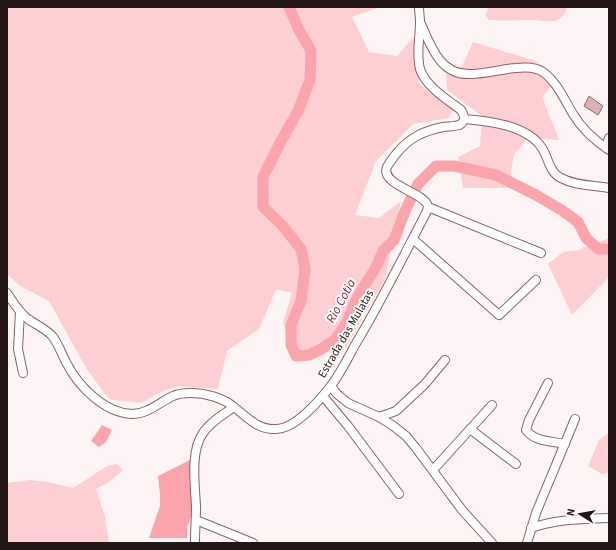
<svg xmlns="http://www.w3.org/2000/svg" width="616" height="550" font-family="'Source Sans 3',sans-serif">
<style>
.green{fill:#fdcfd2}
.water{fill:#fba4ac}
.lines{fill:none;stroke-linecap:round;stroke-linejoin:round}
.river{stroke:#fba4ac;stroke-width:11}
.building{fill:#d9b2b4;stroke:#916d70}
.minor-casing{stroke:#876467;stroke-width:10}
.minor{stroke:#fff;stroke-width:8}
.labels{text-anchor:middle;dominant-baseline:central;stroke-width:4;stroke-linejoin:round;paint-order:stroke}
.street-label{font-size:12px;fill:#251718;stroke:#fff}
.water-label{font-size:13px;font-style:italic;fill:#8a2639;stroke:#fff}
</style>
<rect width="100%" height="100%" fill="#fdf4f5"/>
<!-- green -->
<g class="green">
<polygon points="7,7 381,7 352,17 369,52 397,56 413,38 419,84 453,110 449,118 413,124 376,161 355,215 379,218 401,201 385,279 346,347 295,361 283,323 292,293 276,289 259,329 227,351 218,389 178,386 158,393 142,403 112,400 105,394 86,368 49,301 20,286 7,274"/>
<path d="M489,7H567C566,13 561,19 555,21C549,22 540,20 533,20C518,20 504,21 489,20L485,15Z"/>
<polygon points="473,42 536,61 555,82 542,97 559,140 528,138 514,154 508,188 463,188 458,157 480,146 482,116 447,90 446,74 462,66"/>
<polygon points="609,238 609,277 572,315 548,264 563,252 579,250"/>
<polygon points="609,433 609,472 602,474 588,466 599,440"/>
<polygon points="117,464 123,470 109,482 96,489 105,517 109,543 7,543 7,483 30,480 48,482 73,488 107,466"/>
</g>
<!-- water -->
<g class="water">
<polygon points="102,425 112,430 106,442 99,447 91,441"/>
<polygon points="192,459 191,471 191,517 187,527 187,538 149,538 160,506 160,495 158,476"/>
</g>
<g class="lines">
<!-- river -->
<polyline class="river" points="289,7 299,30 311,51 310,80 298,111 281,141 263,177 263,207 282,225 301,249 305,269 301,301 291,325 291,345 296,356 309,355 321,349 335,340 347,322 357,298 376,267 383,251 394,240 405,211 418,184 436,166 454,166 496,175 536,195 563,211 578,222 586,238 598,249 609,249"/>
</g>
<!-- building -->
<polygon class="building" points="589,96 603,106 598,115 584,106"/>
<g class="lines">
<!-- minor casing -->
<g class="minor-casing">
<g id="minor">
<path d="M421,24C431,47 441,76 471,74C486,74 501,69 516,68C524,67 536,67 543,72C557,82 564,99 573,114C582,129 594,140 609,150"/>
<path d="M464,119C489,121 527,125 542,148C549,159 549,172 561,178C576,186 593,185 609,188"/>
<polyline points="606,148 609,138"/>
<polyline points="428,207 541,253"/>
<polyline points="413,239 499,315 536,280"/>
<path d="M7,293C13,302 19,313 28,319C36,325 47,329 53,337C59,345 62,355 67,364C79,387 105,413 132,414C148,414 160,402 173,396C179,393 185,393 191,393C206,393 223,398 234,407C248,418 258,430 276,429C295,429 319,401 330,387C339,376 348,358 355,345C381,302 403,257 426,213C427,210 429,207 427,204C421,192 380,184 387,167C389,163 393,158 396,154C409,138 423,131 443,127C449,126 456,127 461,124C466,119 464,115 461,110C448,100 425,86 420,69C416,54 420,37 420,22C420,17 419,12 419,7"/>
<polyline points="20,312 18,349 23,373"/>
<path d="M548,383L529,420L526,430C535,442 551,441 565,444"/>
<polyline points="331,386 337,394 348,403 379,417 392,425 406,436 416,448 462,510 492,543"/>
<polyline points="323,396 348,426 399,494"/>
<polyline points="379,417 396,411 425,384 445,360"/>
<polyline points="470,429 516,464"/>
<polyline points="433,470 492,405"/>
<polyline points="196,520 253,543"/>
<path d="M531,528C557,519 582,519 609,518"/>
<path d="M195,543C195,531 196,518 196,506C195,485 190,451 203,433C210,422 224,414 234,407"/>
<polyline points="527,543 536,513 575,419"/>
</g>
</g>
<!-- minor -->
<use href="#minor" class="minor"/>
</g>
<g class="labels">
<!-- street labels -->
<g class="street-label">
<text transform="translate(346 334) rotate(-60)">Estrada das Mulatas</text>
</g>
<!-- water labels -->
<g class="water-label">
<text transform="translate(341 301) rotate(-62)">Rio Cotia</text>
</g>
</g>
<!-- border -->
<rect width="616" height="550" fill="none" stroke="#251718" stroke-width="16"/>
<!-- north arrow -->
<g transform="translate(580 514) rotate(281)" stroke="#ffffff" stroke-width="3" paint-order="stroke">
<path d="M0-3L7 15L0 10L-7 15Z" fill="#251718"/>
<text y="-6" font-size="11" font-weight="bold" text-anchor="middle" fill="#251718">N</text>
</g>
</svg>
